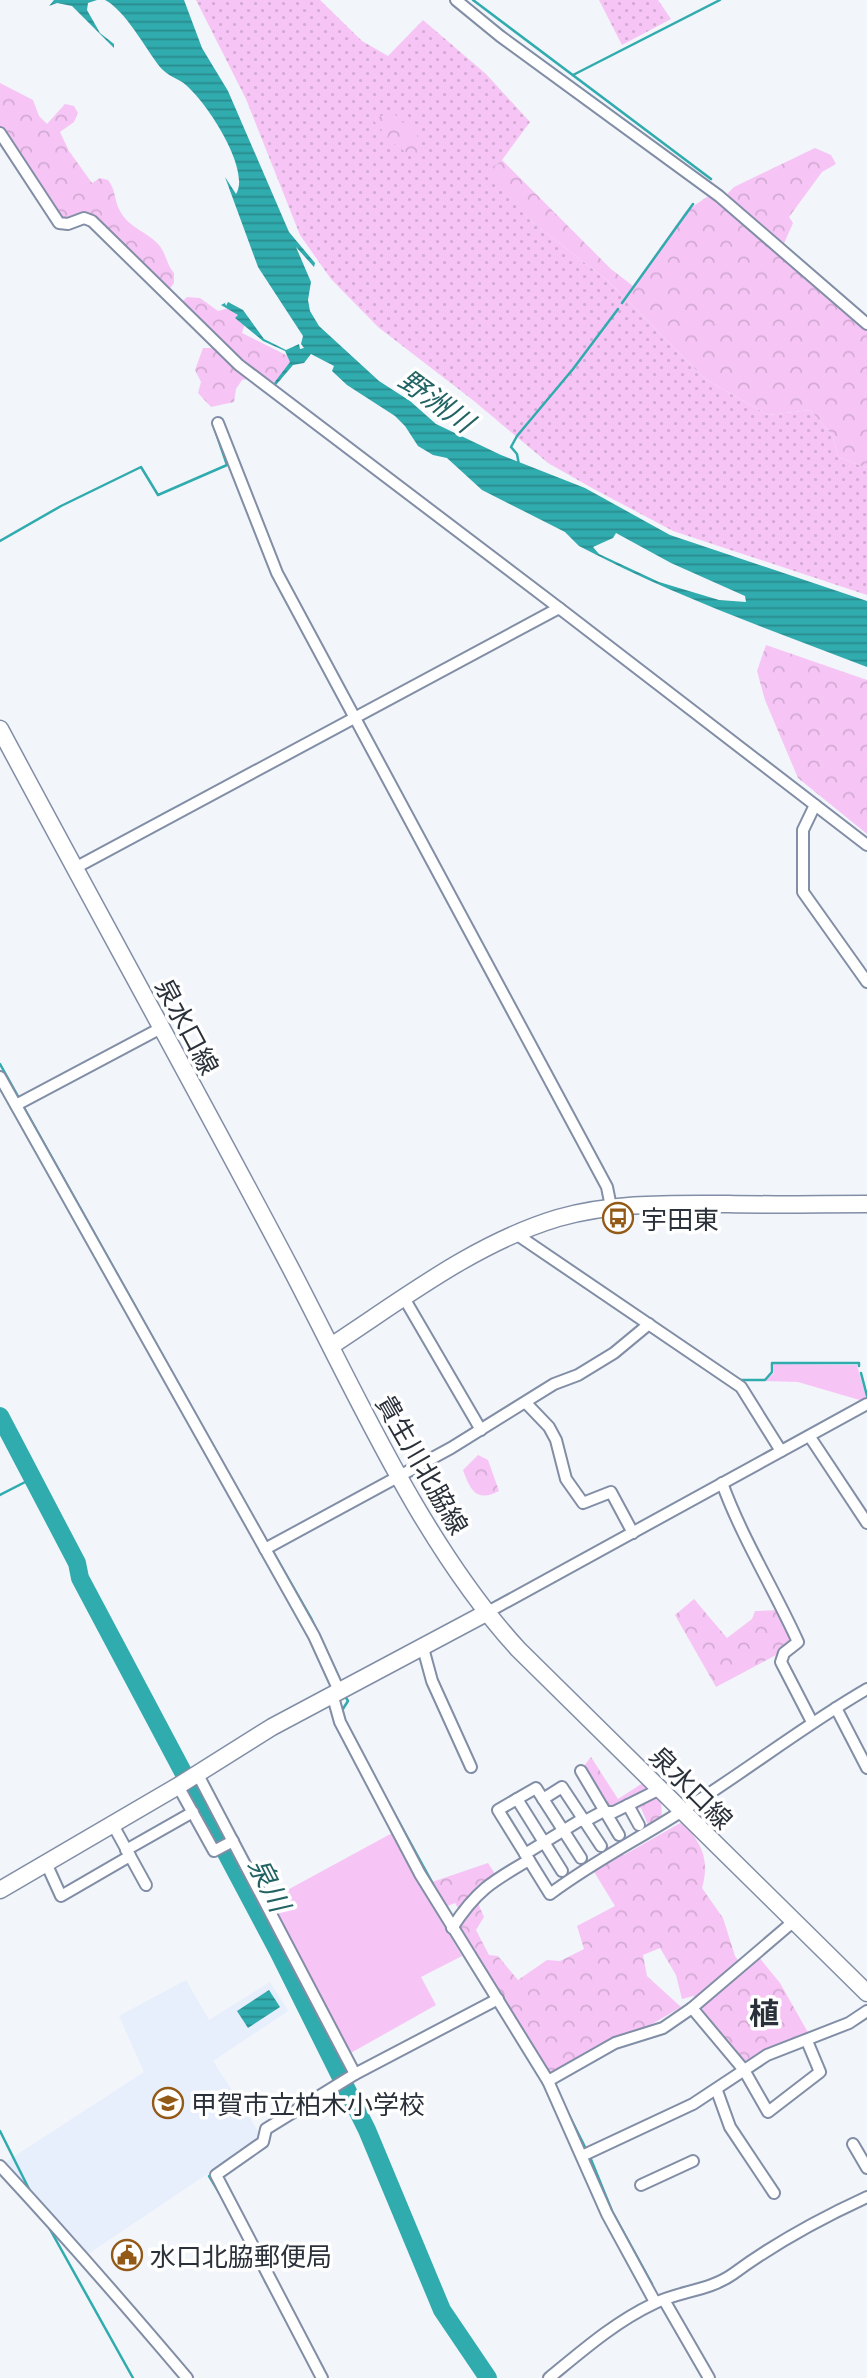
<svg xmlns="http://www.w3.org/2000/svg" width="867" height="2378" font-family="Commissioner,'Noto Sans JP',sans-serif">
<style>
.built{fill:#e7eefc}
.grass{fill:url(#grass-dots)}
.forest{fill:url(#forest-crowns)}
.park{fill:#f6c5f5}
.water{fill:url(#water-rules);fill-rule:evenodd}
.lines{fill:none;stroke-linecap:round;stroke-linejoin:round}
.stream{stroke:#30abae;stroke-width:2.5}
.river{stroke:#30abae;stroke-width:18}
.minor-casing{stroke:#818ea6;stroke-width:14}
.secondary-casing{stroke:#818ea6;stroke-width:19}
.minor{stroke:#fff;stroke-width:10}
.secondary{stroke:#fff;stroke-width:16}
.labels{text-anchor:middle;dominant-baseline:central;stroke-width:7;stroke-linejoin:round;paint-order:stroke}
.street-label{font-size:26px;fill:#2b313a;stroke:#fff}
.poi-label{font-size:26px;fill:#2b313a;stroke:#fff;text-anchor:start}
.water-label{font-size:28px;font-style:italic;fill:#236364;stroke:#fff}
.quarter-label{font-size:30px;font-weight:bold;fill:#2b313a;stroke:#fff}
</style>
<defs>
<pattern id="grass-dots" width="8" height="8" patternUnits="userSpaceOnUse" patternTransform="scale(1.75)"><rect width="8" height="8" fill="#f6c5f5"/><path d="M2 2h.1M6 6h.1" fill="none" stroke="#d3aad3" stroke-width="1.8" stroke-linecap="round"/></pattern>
<pattern id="forest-crowns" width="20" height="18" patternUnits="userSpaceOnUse" patternTransform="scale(1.75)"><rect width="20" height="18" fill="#f6c5f5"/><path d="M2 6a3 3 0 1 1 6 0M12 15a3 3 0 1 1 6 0" fill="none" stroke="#d3aad3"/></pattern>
<pattern id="water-rules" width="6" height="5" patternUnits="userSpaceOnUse" patternTransform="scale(1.75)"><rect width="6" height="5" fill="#30abae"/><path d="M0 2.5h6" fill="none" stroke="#298c8f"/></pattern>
</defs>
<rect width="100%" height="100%" fill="#f2f5fa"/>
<!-- built -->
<polygon class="built" points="186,1980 209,2020 270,1982 288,2011 213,2061 260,2134 258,2140 88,2254 4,2163 144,2072 119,2016"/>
<!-- grass -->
<g class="grass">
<polygon points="196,0 320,0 362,41 388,56 423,20 486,74 530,122 502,160 485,173 533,223 607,280 705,379 768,415 810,410 833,436 838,457 867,468 867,595 673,531 592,488 548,463 474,401 378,327 331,279 300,235 246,99"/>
<polygon points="599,0 658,0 671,19 622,45"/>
</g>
<!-- forest -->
<g class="forest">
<path d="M0,83L33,100L39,116L47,124L65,104L74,106L78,113L74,122L60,132L69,151L92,183L100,178L108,180C116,190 114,200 120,211C129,228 146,231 158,244C166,252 166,264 174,273V283L168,291L92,223L62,230L13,153H7L0,144Z"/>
<polygon points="392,111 402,122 413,127 423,149 418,161 393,143 373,120"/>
<polygon points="815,148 831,155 836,164 822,172 789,217 793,223 782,248 867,326 867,468 838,457 833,436 810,410 768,415 705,379 607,280 533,223 484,173 502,160 611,269 633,286 686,211 710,195 728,201 728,193 734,187"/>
<polygon points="187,297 200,298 218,311 229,308 246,320 242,333 288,356 291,365 283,373 281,380 266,384 257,377 242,380 236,389 234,402 211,407 198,393 201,382 195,370 203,348 215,348 179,305"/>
<polygon points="766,645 867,680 867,834 798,778 765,700 757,671"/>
<path d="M478,1455L488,1460L499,1491C477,1503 470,1490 463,1470Z"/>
<polygon points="694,1599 727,1638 752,1619 755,1611 779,1610 792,1642 778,1654 716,1687 675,1615"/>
<polygon points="591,1757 618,1799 646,1781 661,1799 662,1819 649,1827 641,1808 615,1815 584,1766"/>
<path d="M682,1822C702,1843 710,1860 702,1888L723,1918L735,1956L745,1970L758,1956L780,1983L810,2036L735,2065C724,2055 712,2041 707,2027C701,2011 707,2009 693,1996L682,1999L676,1975L660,1948L643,1955L647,1976L681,2007L615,2046L616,2050L555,2083L457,1929L463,1916L455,1903L445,1907L432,1882L488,1863L497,1877L477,1901L484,1917L476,1930L489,1955L498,1956L518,1980L547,1960L560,1961L584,1949L577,1926L615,1906L588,1862L609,1846L624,1855Z"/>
</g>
<!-- park -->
<g class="park">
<polygon points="774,1364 857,1365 866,1397 863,1401 798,1382 764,1381 774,1373"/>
<polygon points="394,1832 426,1896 462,1956 421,1977 436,2005 349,2054 269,1900"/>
</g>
<!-- water -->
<g class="water">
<polygon points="54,0 97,0 88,3 87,10 100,33 114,44 114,48 72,6 57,3 49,6"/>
<path d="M105,0H184L202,48L228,91L289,232L315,263L314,267L296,247L311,282L308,300L310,311L319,326L379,381L410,401L436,424L501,455L585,488L670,535L867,601V667C770,630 672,595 579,546L565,532L482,490L447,458L433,455L418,446L405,426L395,416L347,385L332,371L334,366L311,354L304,363L293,365L276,385L274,383L290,362L285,351L263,341L235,318L238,315L221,305L225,303L226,306L228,302L243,310L264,339L286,350L299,344L300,349L304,348L301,344L303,336L258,267L225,177L236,194C252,169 203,96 182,82C174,77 167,75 160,67C145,48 126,11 105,0ZM616,533L671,563L745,596L746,602L719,600L659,582L599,554L593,547L613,538Z"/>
<polygon points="269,1990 280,2007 248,2028 237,2011"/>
</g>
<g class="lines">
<!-- stream -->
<g class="stream">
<polyline points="473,0 711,179"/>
<polyline points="573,75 720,0"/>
<polyline points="622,303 693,204"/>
<polyline points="519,465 517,454 511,447 517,436 573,369 618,309"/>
<polyline points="0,541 61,506 141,467 158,495 227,465 215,430"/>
<polyline points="0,1064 19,1098"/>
<polyline points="22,1104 239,1492"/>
<polyline points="710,1361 722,1368"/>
<polyline points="861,1373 867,1396"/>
<polyline points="739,1380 765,1380 772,1372 772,1363 859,1363 859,1366"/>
<polyline points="0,1495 33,1478"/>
<polyline points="272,1550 311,1618 341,1683"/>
<polyline points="341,1712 348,1701 345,1696"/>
<polyline points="381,1789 433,1884"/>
<polyline points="502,1997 539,2057"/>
<polyline points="566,2109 587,2151"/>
<polyline points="0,2131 31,2193"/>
<polyline points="590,2157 612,2211 652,2284"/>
<polyline points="209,2176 220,2194"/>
<polyline points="47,2224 133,2378"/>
<polyline points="265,2281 272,2293"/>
</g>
<!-- river -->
<polyline class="river" points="0,1416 77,1563 80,1578 278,1951 367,2130 442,2310 488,2378"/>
<!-- minor casing -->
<g class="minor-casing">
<g id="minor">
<polyline points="456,0 500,36 719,196 867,324"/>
<polyline points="0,133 59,223 68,224 84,218 92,221 239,365 559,608"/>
<polyline points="218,423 277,573 607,1187 611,1207"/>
<polyline points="815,805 803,830 803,892 867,982"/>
<polyline points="75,868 559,608 867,845"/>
<polyline points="0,1077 314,1636 340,1693"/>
<polyline points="16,1105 161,1028"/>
<polyline points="516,1234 741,1387 781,1451"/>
<polyline points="404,1298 481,1430"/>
<polyline points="526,1403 549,1427 556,1440 566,1479 583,1503 611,1492 633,1533"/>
<polyline points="810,1437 867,1523"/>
<path d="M722,1483C742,1538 774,1589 798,1642L784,1653L781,1662L812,1722"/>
<polyline points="265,1549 451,1448 554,1384 578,1375 614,1353 649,1324"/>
<polyline points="486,1613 867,1404"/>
<polyline points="423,1648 432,1681 471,1767"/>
<polyline points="333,1697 340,1722 420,1874 548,2081 607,2214 655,2302"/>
<polyline points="836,1708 867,1768"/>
<polyline points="581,1771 619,1835"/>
<polyline points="197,1773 355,2074"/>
<polyline points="178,1786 214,1851 233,1841"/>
<polyline points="517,1799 562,1871"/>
<polyline points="543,1799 562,1787 601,1846"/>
<polyline points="628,1805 639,1825"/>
<polyline points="113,1825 146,1885"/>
<polyline points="126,1850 193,1812"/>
<polyline points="525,1854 579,1821 587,1820 602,1812 614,1812 660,1789"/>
<path d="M581,1858L536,1788L498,1810L550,1894C594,1861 637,1840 682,1811C745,1772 803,1726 867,1689"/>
<polyline points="46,1863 61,1896 130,1856"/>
<path d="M452,1928C476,1891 491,1882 529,1860"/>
<polyline points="692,2008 744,2070 768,2112 820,2072 807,2041"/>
<polyline points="548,2081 615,2043 663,2028 692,2008 794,1921"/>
<polyline points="717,2091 730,2127 774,2193"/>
<polyline points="853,2144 867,2168"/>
<polyline points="584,2155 693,2104 767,2055 849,2023 867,2011"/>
<path d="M0,2166C64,2235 126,2306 187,2378"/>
<polyline points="641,2185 693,2161"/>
<polyline points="664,2300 709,2378"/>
<polyline points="322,2378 216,2175 263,2142 266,2129 355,2074 498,1999"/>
<path d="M549,2378C582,2351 615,2322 653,2304C679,2291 709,2291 733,2274C775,2243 819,2219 867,2197"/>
</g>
</g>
<!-- secondary casing -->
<g class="secondary-casing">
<g id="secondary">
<path d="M0,729C96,909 195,1087 290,1267C356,1393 422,1544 518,1649L867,1993"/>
<path d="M331,1346C403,1299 475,1243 558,1218C614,1202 671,1204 728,1204C774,1205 821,1204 867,1204"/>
<polyline points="0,1890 178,1786 272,1727 486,1613"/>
</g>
</g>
<!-- minor -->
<use href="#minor" class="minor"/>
<!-- secondary -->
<use href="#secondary" class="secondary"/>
</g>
<!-- icons -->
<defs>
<g id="bus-ring" transform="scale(1.575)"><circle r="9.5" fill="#fff" stroke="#935916" stroke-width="1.5"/><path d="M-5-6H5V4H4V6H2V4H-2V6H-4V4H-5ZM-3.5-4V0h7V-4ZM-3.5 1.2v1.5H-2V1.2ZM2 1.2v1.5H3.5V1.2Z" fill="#935916"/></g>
<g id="school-ring" transform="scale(1.575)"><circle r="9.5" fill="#fff" stroke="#935916" stroke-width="1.5"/><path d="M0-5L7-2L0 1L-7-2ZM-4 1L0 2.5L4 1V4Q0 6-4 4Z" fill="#935916"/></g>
<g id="civic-ring" transform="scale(1.575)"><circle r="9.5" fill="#fff" stroke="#935916" stroke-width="1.5"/><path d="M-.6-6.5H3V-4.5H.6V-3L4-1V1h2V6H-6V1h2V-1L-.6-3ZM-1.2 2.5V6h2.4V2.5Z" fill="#935916"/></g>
</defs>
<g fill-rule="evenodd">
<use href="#bus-ring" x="618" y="1218"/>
<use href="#school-ring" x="168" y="2103"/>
<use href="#civic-ring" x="127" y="2255"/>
</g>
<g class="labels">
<!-- street labels -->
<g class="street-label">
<text transform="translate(188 1026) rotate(62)">泉水口線</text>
<text transform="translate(423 1464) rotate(60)">貴生川北脇線</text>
<text transform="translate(692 1787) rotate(45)">泉水口線</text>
</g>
<!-- poi labels -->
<g class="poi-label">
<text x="641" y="1218">宇田東</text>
<text x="191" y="2103">甲賀市立柏木小学校</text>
<text x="150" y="2255">水口北脇郵便局</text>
</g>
<!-- water labels -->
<g class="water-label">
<text transform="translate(437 400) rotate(36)">野洲川</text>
<text transform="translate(270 1884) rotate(63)">泉川</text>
</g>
<!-- quarter labels -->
<g class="quarter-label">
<text x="764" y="2011">植</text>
</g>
</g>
</svg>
